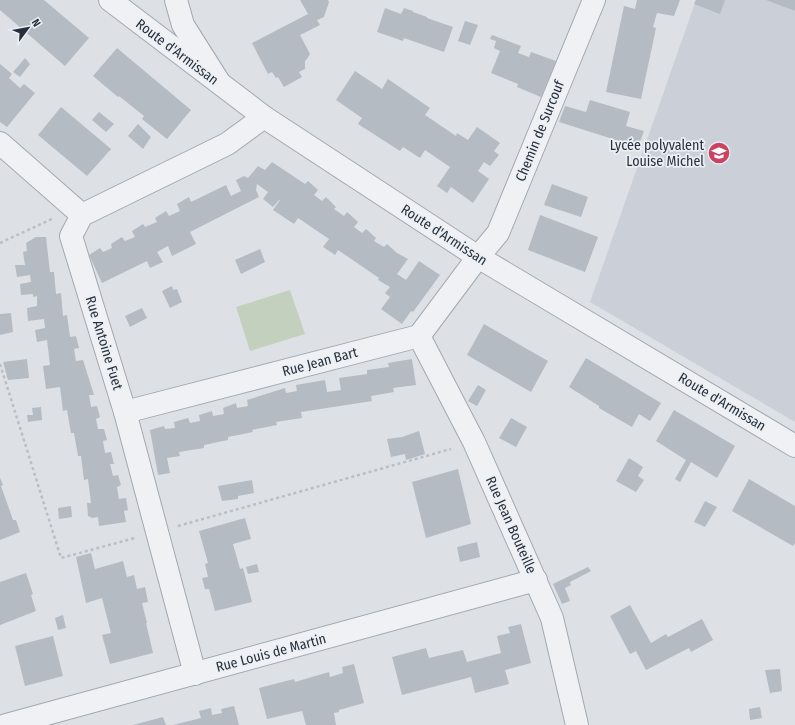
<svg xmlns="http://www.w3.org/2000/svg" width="795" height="725" font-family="'Fira Sans Condensed',sans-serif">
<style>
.built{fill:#cbd0d8}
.green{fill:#c4d0be}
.building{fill:#b4bbc3}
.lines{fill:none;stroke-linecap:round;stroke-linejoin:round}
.minor-casing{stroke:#a3a8b0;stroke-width:24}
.tertiary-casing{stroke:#a3a8b0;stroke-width:24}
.path{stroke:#bbbfc5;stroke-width:2.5;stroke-dasharray:3 3;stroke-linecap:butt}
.minor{stroke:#eff1f5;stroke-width:22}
.tertiary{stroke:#eff1f5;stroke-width:22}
.labels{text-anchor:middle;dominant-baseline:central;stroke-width:3.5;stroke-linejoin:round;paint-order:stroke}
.street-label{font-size:14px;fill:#27303c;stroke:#ecf0f4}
.poi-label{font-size:14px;fill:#27303c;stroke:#ecf0f4;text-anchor:end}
</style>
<rect width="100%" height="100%" fill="#dde1e6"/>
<!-- built -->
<polygon class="built" points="696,0 795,0 795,422 590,302"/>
<!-- green -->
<polygon class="green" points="290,290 305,334 250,351 236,307"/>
<!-- building -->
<g class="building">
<polygon points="0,0 44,0 89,38 65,66 0,10"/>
<polygon points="300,0 328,0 329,2 324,17 317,20 320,25 300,35 310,54 307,59 305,61 305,69 299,72 302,77 284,87 278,77 276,78 272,72 268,74 252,43 308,14"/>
<polygon points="637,0 680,0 674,16 657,13 653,27 656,28 641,99 606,92 624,6 635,9"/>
<polygon points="696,0 725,0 720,14 694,4"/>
<polygon points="766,0 795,0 795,11"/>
<polygon points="385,8 401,14 404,8 413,11 413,12 427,17 427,18 453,27 444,52 404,38 403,41 377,32"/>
<polygon points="465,21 478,25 470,45 458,41"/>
<polygon points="492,35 521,46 518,53 529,57 531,52 556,61 541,97 517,87 518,84 491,73 500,51 494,48 496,41 490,39"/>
<polygon points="117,48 191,110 167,139 142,119 144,116 119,96 118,97 93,76"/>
<polygon points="25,58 30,64 20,77 13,72"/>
<polygon points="0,64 12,74 9,78 20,88 24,84 35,93 7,127 0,122"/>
<polygon points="355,71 382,89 388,79 430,108 425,115 456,136 457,133 468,140 477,127 500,143 494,151 499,155 490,166 484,162 478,171 489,179 473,203 451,187 447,193 437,186 450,167 425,150 420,158 403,147 400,151 358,124 362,118 336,100"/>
<polygon points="590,100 630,112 626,126 644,131 638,147 559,122 565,106 586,112"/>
<polygon points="61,107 111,149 87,176 38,135"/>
<polygon points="99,112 114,124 106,132 92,120"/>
<polygon points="138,124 151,137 143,149 128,136"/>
<polygon points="272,162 305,184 308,181 318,190 314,195 322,201 326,197 336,207 334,209 344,216 347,212 358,222 354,227 362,233 366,229 376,238 374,241 384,247 387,244 397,253 408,259 397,274 406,280 419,261 440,275 413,312 411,311 402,324 381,309 390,297 385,293 390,287 378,280 379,278 338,250 335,255 323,247 329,239 298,218 294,224 273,210 280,200 279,200 273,207 263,199 268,192 257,184 256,190 259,197 190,232 196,244 172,256 168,246 157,252 163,262 150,268 147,261 102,283 89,255 100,248 103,252 112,248 111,244 122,237 125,241 135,237 132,231 143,224 145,227 157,222 155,218 166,211 169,216 180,211 177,204 189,197 191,202 226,185 231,196 241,191 236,180 244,176 248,178 258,166 265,170"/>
<polygon points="552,184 588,197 581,217 544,205"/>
<polygon points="540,215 598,237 585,272 528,250"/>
<polygon points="36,237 46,237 50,272 54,272 56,294 61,293 63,316 67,315 70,337 76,336 79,348 74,349 76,361 83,360 94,395 89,395 91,407 97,406 100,417 96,419 98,429 104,429 107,440 103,441 105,453 111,452 114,464 110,464 113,476 118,475 121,485 117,487 119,499 126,498 128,510 124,511 126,522 99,526 98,517 92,518 88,516 87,503 91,503 88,479 84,480 81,456 78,456 74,433 71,433 67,410 63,411 60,387 46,389 43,366 50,365 47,340 37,342 35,330 45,328 44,319 28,321 27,308 37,306 37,296 33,297 33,294 21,295 20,284 31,282 30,275 17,277 15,265 25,265 23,252 27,251 26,243"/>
<polygon points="260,249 265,262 241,274 235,260"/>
<polygon points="172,286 173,290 177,289 182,302 170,308 162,291"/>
<polygon points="142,308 147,318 130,327 125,316"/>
<polygon points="11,313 13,332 0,335 0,314"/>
<polygon points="484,324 548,361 531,392 467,355"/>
<polygon points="586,358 661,403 650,421 639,414 632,427 599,408 599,406 569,387"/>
<polygon points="27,359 29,378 8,380 3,362"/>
<polygon points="412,359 416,385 393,388 394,392 371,396 372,401 301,412 302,418 276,422 277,425 252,430 253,432 228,437 228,440 204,445 204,448 179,452 180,456 167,458 170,473 158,475 150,430 164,426 165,429 175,428 174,422 188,418 190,423 200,421 199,415 212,411 213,416 224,414 223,408 236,403 237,408 248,406 247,400 285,388 286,393 297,391 296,385 325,380 327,392 341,390 339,378 367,374 367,370 389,367 388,363"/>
<polygon points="478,385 486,390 477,406 468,401"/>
<polygon points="41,407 42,420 28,422 27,415 33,415 32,408"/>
<polygon points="674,410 735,446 717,478 691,462 680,482 675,479 686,460 656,441"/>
<polygon points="511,418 527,427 516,447 499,438"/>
<polygon points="419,431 425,454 406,460 405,454 391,457 387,439 402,437"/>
<polygon points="629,458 643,467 638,476 644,480 636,492 616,481"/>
<polygon points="458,469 471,524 426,538 412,482"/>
<polygon points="0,478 3,485 1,486 13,520 16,520 20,532 0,540"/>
<polygon points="749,479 795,506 795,543 793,546 732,511"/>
<polygon points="252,480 254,493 238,496 238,499 222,501 218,486"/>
<polygon points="705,501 717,507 705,527 694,522"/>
<polygon points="71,506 72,517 59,519 58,508"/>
<polygon points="245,518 251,539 233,544 240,569 243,568 252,602 215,611 209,589 205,589 202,578 208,577 205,564 208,563 199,531"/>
<polygon points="477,542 480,557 460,562 457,547"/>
<polygon points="91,553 95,569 123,561 127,577 134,575 137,589 145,587 148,602 142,603 147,623 146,623 153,653 110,664 102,635 111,633 102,598 86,603 76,557"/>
<polygon points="257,564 259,572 248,574 246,567"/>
<polygon points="588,567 591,571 570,582 571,585 565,588 570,601 562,604 553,584"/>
<polygon points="26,573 33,594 31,595 36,611 0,625 0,582"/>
<polygon points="630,605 651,643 666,634 668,637 702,619 713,640 691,652 689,648 646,670 636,651 630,654 610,616"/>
<polygon points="63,615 66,628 58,630 55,618"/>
<polygon points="521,624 531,663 505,670 509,684 475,693 471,677 402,695 392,657 426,648 429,658 463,650 467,662 501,653 497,636 510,633 508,627"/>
<polygon points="53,636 63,676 25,686 15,646"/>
<polygon points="354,664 364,703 339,710 339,712 334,713 336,725 306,725 302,711 267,719 259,688 294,679 295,682 329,672 330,677 343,673 342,667"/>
<polygon points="780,669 782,691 770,693 765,670"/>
<polygon points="234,706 239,725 173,725 201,718 199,711 211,708 212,715 222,713 221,709"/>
<polygon points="760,707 762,718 750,720 749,709"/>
<polygon points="163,717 166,725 133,725"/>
</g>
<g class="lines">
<!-- minor casing -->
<g class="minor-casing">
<g id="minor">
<polyline points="176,0 183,25 219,82"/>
<polyline points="0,143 82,215"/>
<polyline points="419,336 474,442 552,618 577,725"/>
<polyline points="125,412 419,336 478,257 498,233 594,0"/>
<polyline points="195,674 125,412 71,236 82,215 227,144 264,117"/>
<polyline points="6,725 536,580"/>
</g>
</g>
<!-- tertiary casing -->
<g class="tertiary-casing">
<polyline id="tertiary" points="110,0 264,117 478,257 795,446"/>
</g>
<!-- path -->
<g class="path">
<polyline points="0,243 52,219"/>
<polyline points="0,364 61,558 135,538"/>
<polyline points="178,526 451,449"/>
</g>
<!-- minor -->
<use href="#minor" class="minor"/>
<!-- tertiary -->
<use href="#tertiary" class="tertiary"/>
</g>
<!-- icons -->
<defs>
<g id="school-disc" transform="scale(1.15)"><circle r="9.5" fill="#ca4361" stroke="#ecf0f4"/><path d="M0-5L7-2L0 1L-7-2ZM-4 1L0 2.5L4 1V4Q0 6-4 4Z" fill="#fff"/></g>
</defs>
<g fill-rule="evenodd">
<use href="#school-disc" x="719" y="153"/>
</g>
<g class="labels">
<!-- street labels -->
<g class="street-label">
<text transform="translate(177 52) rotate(37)">Route d'Armissan</text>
<text transform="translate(540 131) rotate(-68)">Chemin de Surcouf</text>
<text transform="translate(444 235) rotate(33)">Route d'Armissan</text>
<text transform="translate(104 343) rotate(73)">Rue Antoine Fuet</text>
<text transform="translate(320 362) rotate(-15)">Rue Jean Bart</text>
<text transform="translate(722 402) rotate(31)">Route d'Armissan</text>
<text transform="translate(511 525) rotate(66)">Rue Jean Bouteille</text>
<text transform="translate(271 653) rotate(-15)">Rue Louis de Martin</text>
</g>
<!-- poi labels -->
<g class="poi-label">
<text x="704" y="145">Lycée polyvalent<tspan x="704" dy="16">Louise Michel</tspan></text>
</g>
</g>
<!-- north arrow -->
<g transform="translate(28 28) rotate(58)" stroke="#ecf0f4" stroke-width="3" paint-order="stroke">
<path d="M0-3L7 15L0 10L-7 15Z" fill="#27303c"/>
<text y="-6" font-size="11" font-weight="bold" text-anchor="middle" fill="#27303c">N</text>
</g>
</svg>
